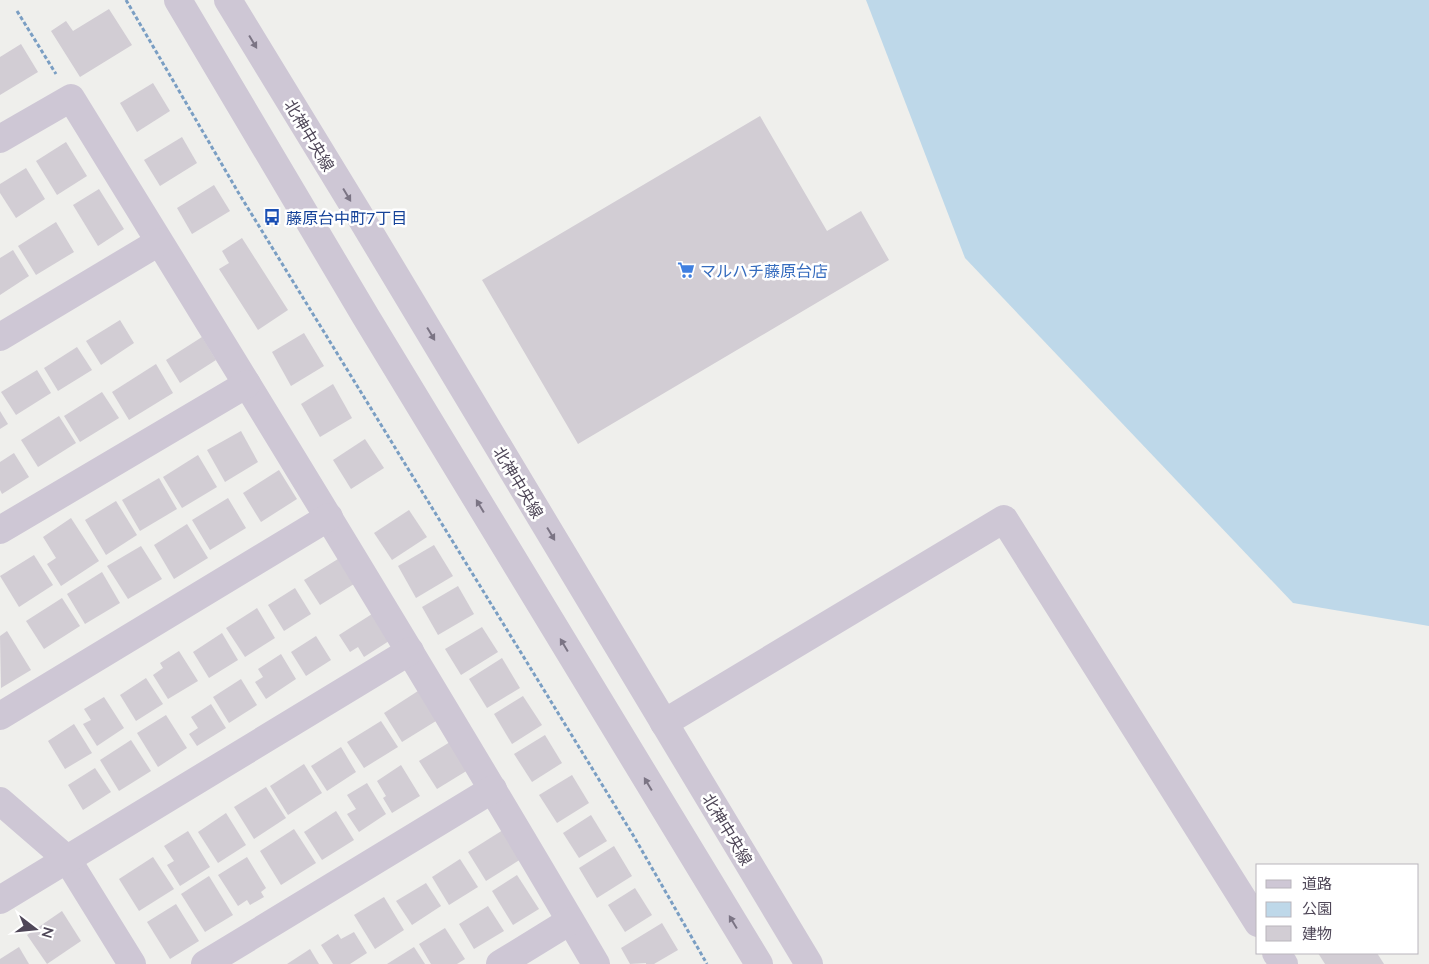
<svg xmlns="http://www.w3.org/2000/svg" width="1429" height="964" font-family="Lato,'Noto Sans JP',sans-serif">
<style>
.green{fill:#bed8e9}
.building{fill:#d2cdd4}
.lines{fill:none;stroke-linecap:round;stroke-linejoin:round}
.path{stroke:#7a9ec3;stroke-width:3;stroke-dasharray:4 2.5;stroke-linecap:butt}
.minor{stroke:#cec7d5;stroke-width:28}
.tertiary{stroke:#cec7d5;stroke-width:28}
.oneway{fill:#7b7484}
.labels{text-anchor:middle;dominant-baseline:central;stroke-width:5;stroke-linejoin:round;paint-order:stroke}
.street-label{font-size:16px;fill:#4f4758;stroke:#fff}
.transit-label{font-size:16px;fill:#164399;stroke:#fff;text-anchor:start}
.shop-label{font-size:16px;fill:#366cbe;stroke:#fff;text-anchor:start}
</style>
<rect width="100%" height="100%" fill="#efefec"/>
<!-- green -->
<polygon class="green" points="866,0 1429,0 1429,626 1293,603 965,258"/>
<!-- building -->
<g class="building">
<polygon points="109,9 132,45 80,77 51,31 66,21 73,31"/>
<polygon points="21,44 38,72 0,95 0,57"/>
<polygon points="153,83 170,111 137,132 120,103"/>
<polygon points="760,116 827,231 861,211 889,260 578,444 482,280"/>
<polygon points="182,137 197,163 160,186 144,160"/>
<polygon points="66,142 87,176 57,195 36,161"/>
<polygon points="26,168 45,199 16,218 0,193 0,184"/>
<polygon points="214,185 230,211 192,234 177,208"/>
<polygon points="99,189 124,229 98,246 73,205"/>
<polygon points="56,222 74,252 36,275 18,246"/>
<polygon points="242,238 288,310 258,330 219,269 229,263 222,251"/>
<polygon points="13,250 29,276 0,295 0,258"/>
<polygon points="120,320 134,343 101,365 86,341"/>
<polygon points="304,333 324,366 291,386 272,352"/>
<polygon points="202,337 216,360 180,383 166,360"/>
<polygon points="77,347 92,370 58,391 44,368"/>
<polygon points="156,364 173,393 129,420 112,392"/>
<polygon points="37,370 51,393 16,415 1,392"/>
<polygon points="333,384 352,418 320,437 301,404"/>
<polygon points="102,392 119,418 80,442 64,416"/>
<polygon points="0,411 8,424 0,429"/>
<polygon points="59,416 76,443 38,467 21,440"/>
<polygon points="241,431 258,462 225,482 207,450"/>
<polygon points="365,439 384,468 351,489 333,460"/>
<polygon points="14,453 29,477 2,494 0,490 0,462"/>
<polygon points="198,455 217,487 182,508 163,477"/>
<polygon points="279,470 297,499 261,522 243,493"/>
<polygon points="159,478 177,509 140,531 122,500"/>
<polygon points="228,498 246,528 210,550 192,520"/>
<polygon points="116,501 137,535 106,555 85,520"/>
<polygon points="409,510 427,537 392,560 374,533"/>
<polygon points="71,518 99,561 61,586 47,564 56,558 43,537"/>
<polygon points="187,524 208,558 174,579 154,545"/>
<polygon points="434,545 453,576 416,598 398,566"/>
<polygon points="141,546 162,579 128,599 107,566"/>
<polygon points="34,555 53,585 19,607 0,576"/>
<polygon points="338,559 354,584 320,605 304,580"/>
<polygon points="102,572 120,603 85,624 67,594"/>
<polygon points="458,586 474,614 438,635 422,607"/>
<polygon points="295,588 311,614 284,631 268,605"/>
<polygon points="62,598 80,626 44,649 26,621"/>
<polygon points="257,608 275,638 245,657 226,628"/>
<polygon points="372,614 389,641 364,657 358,647 350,652 339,635"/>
<polygon points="482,627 498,652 461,675 445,649"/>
<polygon points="7,631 31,670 1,688 0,636"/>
<polygon points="222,633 238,660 209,678 193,652"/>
<polygon points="316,636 331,660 306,676 291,652"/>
<polygon points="179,651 198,681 168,699 153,675 163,668 160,663"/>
<polygon points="281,654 296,679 266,699 255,682 263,677 258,669"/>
<polygon points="502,658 520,688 487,708 469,679"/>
<polygon points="146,678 163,704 136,721 120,695"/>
<polygon points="241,679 257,705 229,723 213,697"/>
<polygon points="418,691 436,721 402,742 384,713"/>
<polygon points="523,696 542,725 512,744 494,714"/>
<polygon points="104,697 124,728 97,746 83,724 91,720 84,709"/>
<polygon points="211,704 226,728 197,746 189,734 198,728 191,717"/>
<polygon points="166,715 187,748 158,767 137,733"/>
<polygon points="381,721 398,747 364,768 347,742"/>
<polygon points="74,724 92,753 65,769 48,741"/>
<polygon points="545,735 562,763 532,782 514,754"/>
<polygon points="131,740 151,771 119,791 100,760"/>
<polygon points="450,742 468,770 437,789 419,761"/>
<polygon points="341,747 356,772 327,791 311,766"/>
<polygon points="304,764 322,793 288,815 270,786"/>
<polygon points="401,765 420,796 392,813 383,798 386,796 377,781"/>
<polygon points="95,768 111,792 83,810 68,785"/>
<polygon points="572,775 589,803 557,823 539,795"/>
<polygon points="367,783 386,814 359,832 347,814 356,809 347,795"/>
<polygon points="266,787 286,818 254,839 234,807"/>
<polygon points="336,811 354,840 322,860 304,832"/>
<polygon points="226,813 246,845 218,863 198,832"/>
<polygon points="591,815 607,841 579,858 563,833"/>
<polygon points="294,829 316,863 281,885 260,851"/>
<polygon points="503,830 521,859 486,881 468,852"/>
<polygon points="188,831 210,867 180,886 167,865 174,861 164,846"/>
<polygon points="614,846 632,876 597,898 579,868"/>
<polygon points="153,857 174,889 139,911 119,879"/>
<polygon points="247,857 266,888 261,892 264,897 250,905 247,900 238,906 218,875"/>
<polygon points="460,859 478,887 449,905 432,877"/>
<polygon points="517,875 539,909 513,925 492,891"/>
<polygon points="209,876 233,915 205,932 181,894"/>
<polygon points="426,883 441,906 412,925 396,901"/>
<polygon points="635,888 652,915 625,932 608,905"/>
<polygon points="384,897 404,930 375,949 354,915"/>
<polygon points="176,904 199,941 170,959 147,922"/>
<polygon points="488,906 504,931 474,949 459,924"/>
<polygon points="62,911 81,941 47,964 27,935"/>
<polygon points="662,923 678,950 654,964 646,964 646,963 630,964 621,948"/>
<polygon points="445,928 465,959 457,964 431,964 419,944"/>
<polygon points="354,932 367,953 350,964 333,964 321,945 338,934 341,939"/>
<polygon points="19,947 29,964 0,964 0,959"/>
<polygon points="414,947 425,964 387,964"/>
<polygon points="310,949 319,964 287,964"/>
<polygon points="1318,953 1377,953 1384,964 1325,964"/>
</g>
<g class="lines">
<!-- path -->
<g class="path">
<polyline points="126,0 238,192 633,835 707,964"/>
<polyline points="17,11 56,74"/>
</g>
<!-- minor -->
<g class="minor">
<path d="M0,139L71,98C248,385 425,673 596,964"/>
<polyline points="0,337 159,242"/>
<polyline points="0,530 247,384"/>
<polyline points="0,716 329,517"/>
<polyline points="664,723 1004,519 1258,923"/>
<polyline points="0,801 67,859 132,964"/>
<polyline points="0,900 410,651"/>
<polyline points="1276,953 1284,964"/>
<polyline points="205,964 493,789"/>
<polyline points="500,964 570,921"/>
</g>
<!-- tertiary -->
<g class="tertiary">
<polyline points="178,0 366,317 759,964"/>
<polyline points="228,0 358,213 809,964"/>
</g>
</g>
<!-- one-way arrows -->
<defs><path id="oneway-solid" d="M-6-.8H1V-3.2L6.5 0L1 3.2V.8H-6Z" transform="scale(1.25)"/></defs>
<g class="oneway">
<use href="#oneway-solid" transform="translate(253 42) rotate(59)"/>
<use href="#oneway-solid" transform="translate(347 195) rotate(59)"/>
<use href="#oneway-solid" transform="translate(431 334) rotate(59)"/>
<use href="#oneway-solid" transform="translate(480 506) rotate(-121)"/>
<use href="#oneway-solid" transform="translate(551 534) rotate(59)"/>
<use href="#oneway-solid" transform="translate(564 645) rotate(-121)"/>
<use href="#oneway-solid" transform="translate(648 784) rotate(-121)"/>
<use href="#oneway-solid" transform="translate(733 922) rotate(-121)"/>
</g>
<!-- icons -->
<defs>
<g id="bus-bare" transform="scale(1.35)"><path d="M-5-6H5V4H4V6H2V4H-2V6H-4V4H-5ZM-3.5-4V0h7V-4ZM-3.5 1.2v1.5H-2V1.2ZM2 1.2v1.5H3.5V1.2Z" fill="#1a4fb4" stroke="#fff" stroke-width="2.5" paint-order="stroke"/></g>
<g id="supermarket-bare" transform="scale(1.35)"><path d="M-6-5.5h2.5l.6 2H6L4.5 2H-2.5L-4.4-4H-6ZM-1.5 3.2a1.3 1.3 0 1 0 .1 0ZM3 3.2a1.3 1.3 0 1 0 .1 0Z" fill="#3f7fe0" stroke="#fff" stroke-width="2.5" paint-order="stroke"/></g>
</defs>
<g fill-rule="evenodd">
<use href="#bus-bare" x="272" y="217"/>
<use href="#supermarket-bare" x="686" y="270"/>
</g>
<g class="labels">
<!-- street labels -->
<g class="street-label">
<text transform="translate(310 135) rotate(59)">北神中央線</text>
<text transform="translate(519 482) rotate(59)">北神中央線</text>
<text transform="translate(728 829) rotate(59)">北神中央線</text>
</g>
<!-- transit labels -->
<g class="transit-label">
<text x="286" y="217">藤原台中町7丁目</text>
</g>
<!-- shop labels -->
<g class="shop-label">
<text x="700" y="270">マルハチ藤原台店</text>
</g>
</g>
<!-- legend -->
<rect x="1256" y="864" width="162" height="90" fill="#ffffff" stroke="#b9b5bc"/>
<rect x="1266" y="880" width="25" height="8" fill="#cec7d5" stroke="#b9b5bc"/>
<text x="1302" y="889" font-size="15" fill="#4f4758">道路</text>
<rect x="1266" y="902" width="25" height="15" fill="#bed8e9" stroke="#b9b5bc"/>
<text x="1302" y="914" font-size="15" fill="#4f4758">公園</text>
<rect x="1266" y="926" width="25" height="15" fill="#d2cdd4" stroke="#b9b5bc"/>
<text x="1302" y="939" font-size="15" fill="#4f4758">建物</text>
<!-- north arrow -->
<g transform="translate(35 929) rotate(106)" stroke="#ffffff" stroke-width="4" paint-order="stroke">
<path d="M0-4L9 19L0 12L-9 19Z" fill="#4f4758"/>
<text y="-8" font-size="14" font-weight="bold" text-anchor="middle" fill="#4f4758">N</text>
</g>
</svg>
